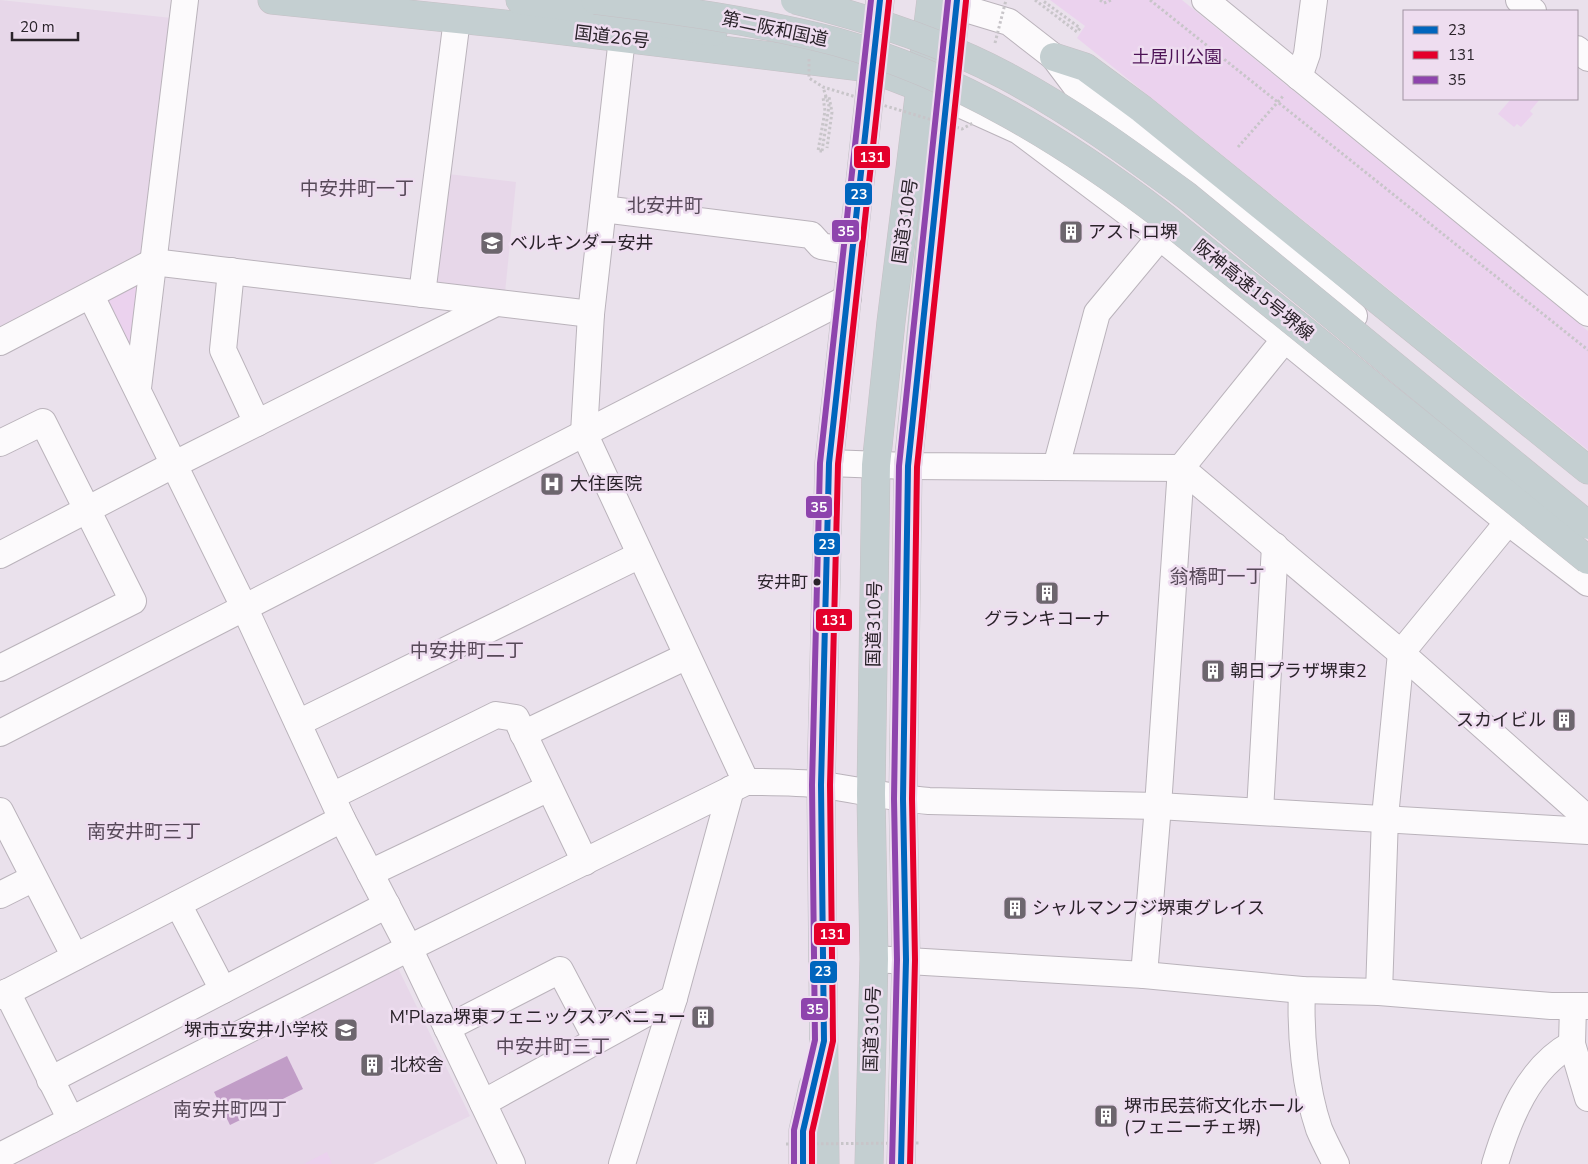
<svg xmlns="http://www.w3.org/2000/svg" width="1588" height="1164" font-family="'Nunito Sans','Noto Sans JP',sans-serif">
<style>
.built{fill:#e7d7e9}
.green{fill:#ebd2ee}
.water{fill:#c19dc7}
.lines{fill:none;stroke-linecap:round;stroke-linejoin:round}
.minor-casing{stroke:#bab3bb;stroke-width:28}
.highway-casing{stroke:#c5c0c5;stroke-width:29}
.path{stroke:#c8c5c9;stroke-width:3;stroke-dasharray:2.5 2.5;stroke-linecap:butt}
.minor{stroke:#fcfafc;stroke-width:26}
.highway{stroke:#c4cfd1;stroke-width:28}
.highway-bridge-casing{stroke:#c5c0c5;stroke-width:29;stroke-linecap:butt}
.path-bridge{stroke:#c8c5c9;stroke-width:3;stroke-dasharray:2.5 2.5;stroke-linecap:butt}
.highway-bridge{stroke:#c4cfd1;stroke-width:28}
.bus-1-casing{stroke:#eeddf0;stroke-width:10}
.bus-2-casing{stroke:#eeddf0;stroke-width:10}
.bus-3-casing{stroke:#eeddf0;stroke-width:10}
.bus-1{stroke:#0065bd;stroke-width:6}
.bus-2{stroke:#e4002b;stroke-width:6}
.bus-3{stroke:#8e44ad;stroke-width:6}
.bus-dot{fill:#2a232a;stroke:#eeddf0;stroke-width:2}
.labels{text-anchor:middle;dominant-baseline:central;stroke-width:5;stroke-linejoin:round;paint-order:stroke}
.bus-label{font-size:17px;fill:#2a232a;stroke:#eeddf0;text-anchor:end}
.street-label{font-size:18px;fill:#2a232a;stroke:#eeddf0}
.park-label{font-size:18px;fill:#4c1155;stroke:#eeddf0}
.poi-label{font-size:18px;fill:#2a232a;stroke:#eeddf0;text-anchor:start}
.neighbourhood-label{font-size:19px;fill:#574959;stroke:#eeddf0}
.line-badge{stroke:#eeddf0;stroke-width:2}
.badge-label{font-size:14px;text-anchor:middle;font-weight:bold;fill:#fff}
</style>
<rect width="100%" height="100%" fill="#eae1ec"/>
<!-- built -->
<g class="built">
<polygon points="0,0 172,18 146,254 0,327"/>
<polygon points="448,174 516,182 505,293 436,286"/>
<polygon points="397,966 470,1116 373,1164 19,1164 23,1154"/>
</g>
<!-- green -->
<g class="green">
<polygon points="1050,0 1182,0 1588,331 1588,450 1077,38 1085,26"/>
<polygon points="1511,99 1540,99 1530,111 1533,114 1521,127 1517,124 1514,127 1498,114"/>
<polygon points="143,282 134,354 108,300"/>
<polygon points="327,1152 332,1164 304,1164"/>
</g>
<!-- water -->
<polygon class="water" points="287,1056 303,1089 230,1125 214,1092"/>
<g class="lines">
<!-- minor casing -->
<g class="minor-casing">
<g id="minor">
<polyline points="1205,0 1588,313"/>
<polyline points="1519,0 1533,11"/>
<polyline points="956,6 1009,22 1054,57 1075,85 1128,125 1354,316"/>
<polyline points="622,38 591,314 584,433 746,782"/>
<polyline points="1577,49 1588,58"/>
<polyline points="1299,77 1307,54 1314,0"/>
<polyline points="946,98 1019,131 1160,237 1508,522 1588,583"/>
<polyline points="603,209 811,235 821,246 853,252"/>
<polyline points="231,271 223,350 257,423"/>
<polyline points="422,294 457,19"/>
<polyline points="91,296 245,609 342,819 409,948 512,1164"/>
<polyline points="0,342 153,262 591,314"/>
<polyline points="138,388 185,0"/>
<polyline points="0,443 43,422 133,601 0,668"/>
<polyline points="829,463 908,466 1181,468 1401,653 1588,819"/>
<polyline points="1056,467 1097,313 1160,237"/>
<polyline points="0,555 173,465 496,303"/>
<polyline points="298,723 640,555"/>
<polyline points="0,733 848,298"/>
<polyline points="523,734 687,656"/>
<polyline points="332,796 496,715 516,718 585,862"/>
<polyline points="0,811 75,957"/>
<polyline points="1260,811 1275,546"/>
<polyline points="370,873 549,788"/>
<polyline points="0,895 34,878"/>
<polyline points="178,904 223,990"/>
<polyline points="874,959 1144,975 1302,990 1379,992 1551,1006 1588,1006"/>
<polyline points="1144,975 1158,806 1181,468 1285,339"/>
<path d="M1302,990C1300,1033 1305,1088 1319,1129C1324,1141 1330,1152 1336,1164"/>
<polyline points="7,992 71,1120"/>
<polyline points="1379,992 1385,817 1401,653 1508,522"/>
<polyline points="0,996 342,819"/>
<polyline points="1573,1006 1572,1044 1588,1098"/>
<polyline points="447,1028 560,970 597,1040"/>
<polyline points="50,1080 387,905"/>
<polyline points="483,1103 674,998"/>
<path d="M0,1156L409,948L746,782C771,782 797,782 823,785C858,790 893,798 929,801L1158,806L1588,831"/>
<polyline points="622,1164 674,998 731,789"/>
<path d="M1495,1164C1509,1118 1528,1068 1572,1044"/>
</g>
</g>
<!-- highway casing -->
<g class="highway-casing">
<g id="highway">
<polyline points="272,0 515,25 870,68 937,94"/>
<polyline points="520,0 574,7 713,32"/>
<polyline points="1054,57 1085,67 1142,109 1588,470"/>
<polyline points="803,1164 803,1131 813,1086"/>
<polyline points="825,1164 821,785 829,463 880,0"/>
<polyline points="869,1164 874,959 871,794 876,465 891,322 931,0"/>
<polyline points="901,1164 906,960 903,799 908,466 939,155 957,0"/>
</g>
</g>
<!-- path -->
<g class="path">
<polyline points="1035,0 1077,32 1080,28 1042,0"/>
<polyline points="1100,0 1104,3 1111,0"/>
<polyline points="1150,0 1588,350"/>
<polyline points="1238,147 1284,95"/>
<polyline points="822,151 818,151 825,111 823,97 829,97 832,112 827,148"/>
<polyline points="822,151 829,106 823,87"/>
</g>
<!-- minor -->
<use href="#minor" class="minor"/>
<!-- highway -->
<use href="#highway" class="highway"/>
<!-- highway-bridge casing -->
<g class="highway-bridge-casing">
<g id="highway-bridge">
<path d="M595,0C676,10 757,21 837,42C958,76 1066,142 1165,218L1588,560"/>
<path d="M795,0C868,18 940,41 1006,76C1070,110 1129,153 1187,196L1588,525"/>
</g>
</g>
<!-- path-bridge -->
<g class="path-bridge">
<polyline points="995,43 1006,0"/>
<polyline points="809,59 809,78 823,87 962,129 973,123"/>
<polyline points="786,1144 921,1143"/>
</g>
<!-- highway-bridge -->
<use href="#highway-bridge" class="highway-bridge"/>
<!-- bus-1 casing -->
<g class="bus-1-casing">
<g id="bus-1">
<polyline points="803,1164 803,1131 824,1041 821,785 829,463 880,0"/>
<polyline points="901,1164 906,960 903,799 908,466 957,0"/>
</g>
</g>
<!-- bus-2 casing -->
<g class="bus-2-casing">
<g id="bus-2">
<polyline points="812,1164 812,1132 833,1041 830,785 838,464 889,1"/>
<polyline points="910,1164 915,960 912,799 917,467 966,1"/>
</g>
</g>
<!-- bus-3 casing -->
<g class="bus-3-casing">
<g id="bus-3">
<polyline points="794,1164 794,1130 815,1040 812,785 820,463 871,0"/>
<polyline points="892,1164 897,960 894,799 899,466 948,0"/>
</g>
</g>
<!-- bus-1 -->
<use href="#bus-1" class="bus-1"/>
<!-- bus-2 -->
<use href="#bus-2" class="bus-2"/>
<!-- bus-3 -->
<use href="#bus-3" class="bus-3"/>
</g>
<!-- icons -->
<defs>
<g id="building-square" transform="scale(1.25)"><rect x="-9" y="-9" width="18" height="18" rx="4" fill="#6d666e" stroke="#eeddf0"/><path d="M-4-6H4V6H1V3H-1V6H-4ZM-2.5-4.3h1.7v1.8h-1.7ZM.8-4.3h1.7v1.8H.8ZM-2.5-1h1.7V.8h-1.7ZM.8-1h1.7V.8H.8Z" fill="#fff"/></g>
<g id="school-square" transform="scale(1.25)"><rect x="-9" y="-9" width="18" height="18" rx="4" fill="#6d666e" stroke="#eeddf0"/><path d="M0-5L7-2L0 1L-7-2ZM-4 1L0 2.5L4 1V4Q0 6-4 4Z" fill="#fff"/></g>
<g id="hospital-square" transform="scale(1.25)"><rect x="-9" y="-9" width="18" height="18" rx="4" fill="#6d666e" stroke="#eeddf0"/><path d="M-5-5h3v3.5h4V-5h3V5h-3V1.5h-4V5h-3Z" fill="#fff"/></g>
</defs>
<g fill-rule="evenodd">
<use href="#building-square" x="1071" y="232"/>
<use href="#school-square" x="492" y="243"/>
<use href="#hospital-square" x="552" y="484"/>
<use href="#building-square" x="1047" y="593"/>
<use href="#building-square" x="1213" y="671"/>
<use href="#building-square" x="1564" y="720"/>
<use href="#building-square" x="1015" y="908"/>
<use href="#building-square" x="703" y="1017"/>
<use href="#school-square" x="346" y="1030"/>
<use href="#building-square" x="372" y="1065"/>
<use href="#building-square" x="1106" y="1116"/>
</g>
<!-- markers -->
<circle class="bus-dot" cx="817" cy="582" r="4.5"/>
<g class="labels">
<!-- bus labels -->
<g class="bus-label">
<text x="808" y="582">安井町</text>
</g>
<!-- street labels -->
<g class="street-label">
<text transform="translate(775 29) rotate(12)">第二阪和国道</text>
<text transform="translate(612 37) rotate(7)">国道26号</text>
<text transform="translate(905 221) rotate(-82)">国道310号</text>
<text transform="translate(1254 290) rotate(39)">阪神高速15号堺線</text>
<text transform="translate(874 624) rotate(-89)">国道310号</text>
<text transform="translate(872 1029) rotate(-88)">国道310号</text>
</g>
<!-- park labels -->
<g class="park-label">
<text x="1177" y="57">土居川公園</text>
</g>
<!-- poi labels -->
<g class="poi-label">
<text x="1088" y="232">アストロ堺</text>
<text x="510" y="243">ベルキンダー安井</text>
<text x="570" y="484">大住医院</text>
<text x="1047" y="619" text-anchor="middle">グランキコーナ</text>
<text x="1230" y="671">朝日プラザ堺東2</text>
<text x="1546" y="720" text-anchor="end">スカイビル</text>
<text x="1032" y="908">シャルマンフジ堺東グレイス</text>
<text x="686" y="1017" text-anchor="end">M'Plaza堺東フェニックスアベニュー</text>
<text x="328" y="1030" text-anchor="end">堺市立安井小学校</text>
<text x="390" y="1065">北校舎</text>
<text x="1124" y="1106">堺市民芸術文化ホール<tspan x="1124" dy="21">(フェニーチェ堺)</tspan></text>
</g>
<!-- neighbourhood labels -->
<g class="neighbourhood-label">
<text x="357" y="189">中安井町一丁</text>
<text x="665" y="206">北安井町</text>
<text x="1217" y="577">翁橋町一丁</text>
<text x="467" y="651">中安井町二丁</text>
<text x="144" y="832">南安井町三丁</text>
<text x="553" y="1047">中安井町三丁</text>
<text x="230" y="1110">南安井町四丁</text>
</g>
</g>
<g class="line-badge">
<rect x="853" y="145" width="38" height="24" rx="5" fill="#e4002b"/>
<rect x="844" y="182" width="29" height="24" rx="5" fill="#0065bd"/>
<rect x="831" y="219" width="29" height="24" rx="5" fill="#8e44ad"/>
<rect x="805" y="495" width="28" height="24" rx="5" fill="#8e44ad"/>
<rect x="813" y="532" width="28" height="24" rx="5" fill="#0065bd"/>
<rect x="815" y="608" width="38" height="24" rx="5" fill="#e4002b"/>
<rect x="813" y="922" width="38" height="24" rx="5" fill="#e4002b"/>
<rect x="809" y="960" width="29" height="24" rx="5" fill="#0065bd"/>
<rect x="800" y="997" width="29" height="24" rx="5" fill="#8e44ad"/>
</g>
<g class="badge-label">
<text x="872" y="162">131</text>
<text x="859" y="199">23</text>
<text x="846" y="236">35</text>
<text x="819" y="512">35</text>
<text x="827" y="549">23</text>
<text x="834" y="625">131</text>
<text x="832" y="939">131</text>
<text x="823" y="976">23</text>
<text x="815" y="1014">35</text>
</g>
<!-- legend -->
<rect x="1403" y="10" width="175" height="90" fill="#eeddf0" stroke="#a093a1"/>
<rect x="1413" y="26" width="25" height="8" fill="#0065bd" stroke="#a093a1"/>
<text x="1448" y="35" font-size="15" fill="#2a232a">23</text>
<rect x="1413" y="51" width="25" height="8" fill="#e4002b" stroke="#a093a1"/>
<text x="1448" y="60" font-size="15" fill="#2a232a">131</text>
<rect x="1413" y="76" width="25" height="8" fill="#8e44ad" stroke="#a093a1"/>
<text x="1448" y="85" font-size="15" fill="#2a232a">35</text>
<!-- scale -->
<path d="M12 32v8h66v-8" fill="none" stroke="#2a232a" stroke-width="2.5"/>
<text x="20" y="32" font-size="15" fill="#2a232a" stroke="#eeddf0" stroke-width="4" paint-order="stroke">20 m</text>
</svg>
